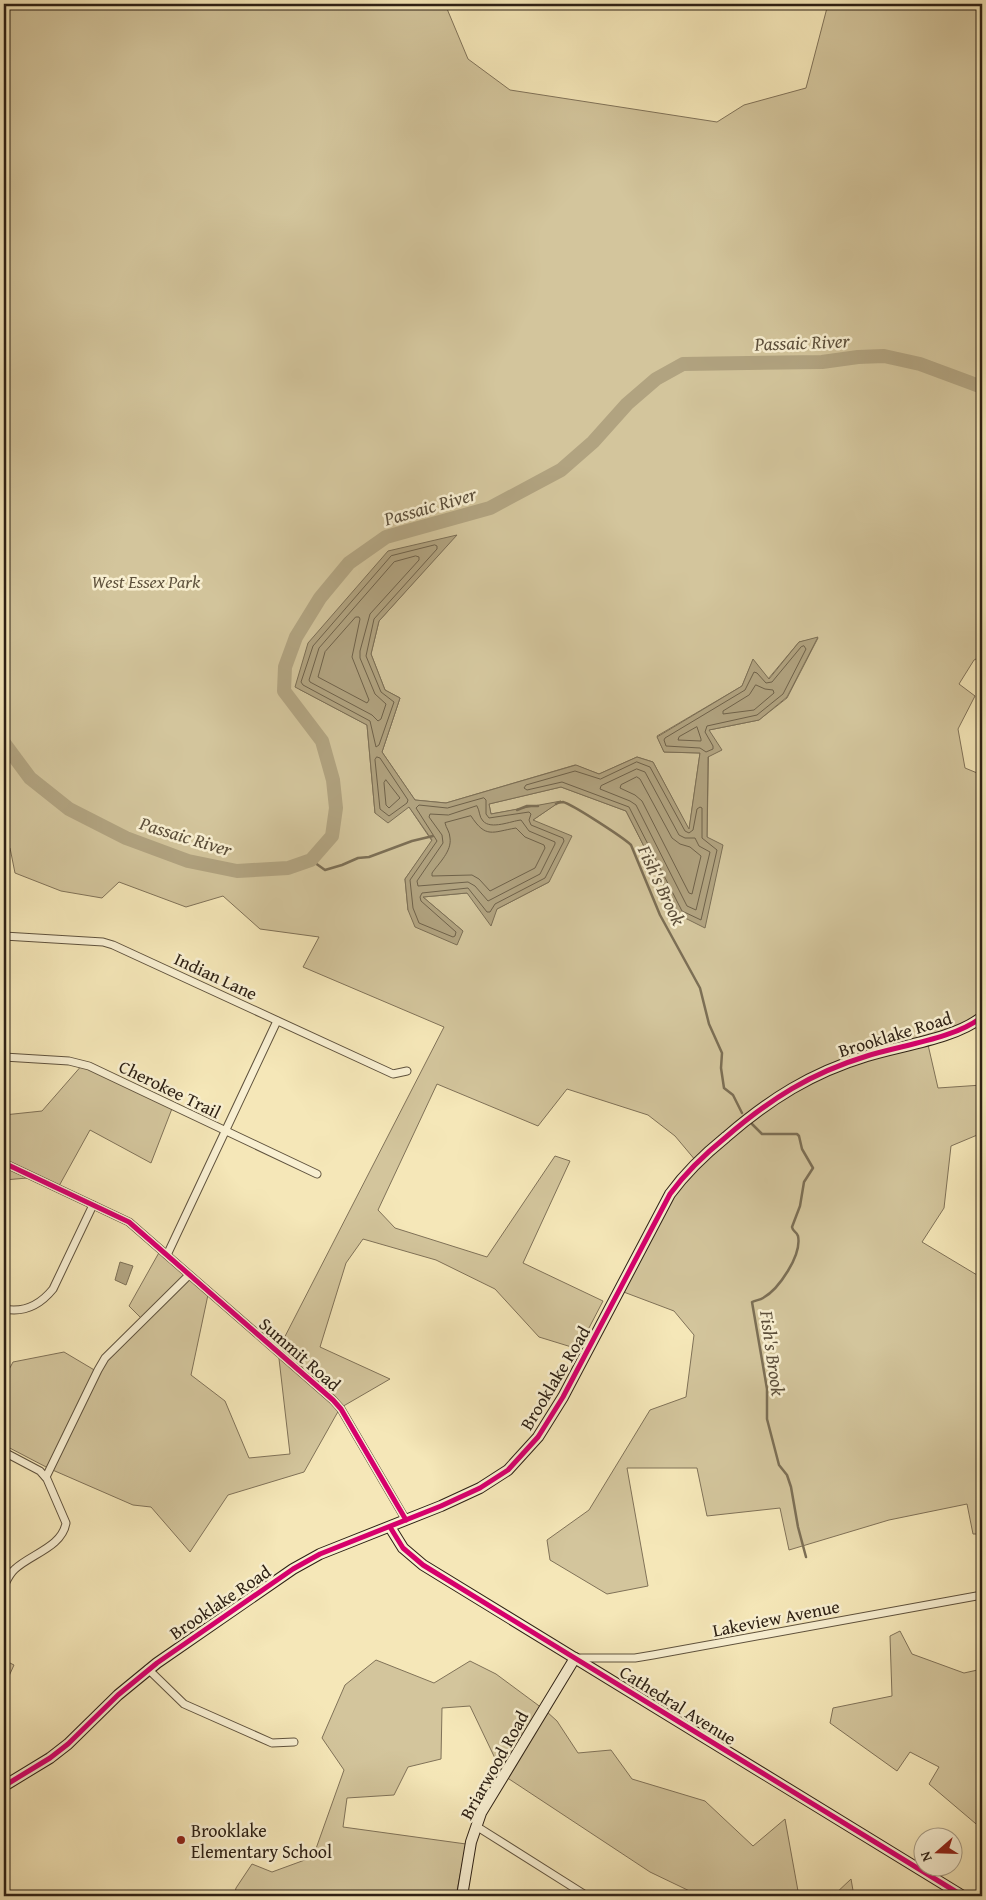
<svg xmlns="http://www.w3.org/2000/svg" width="986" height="1900" font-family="'Gentium Book Plus',serif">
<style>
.green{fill:#d3c59c;stroke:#807258;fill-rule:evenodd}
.water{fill:#b1a380;stroke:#7c6f55}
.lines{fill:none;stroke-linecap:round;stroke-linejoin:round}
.shore{stroke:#6f624a;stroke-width:1}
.stream{stroke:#7c6f55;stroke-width:2.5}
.river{stroke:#b1a380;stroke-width:14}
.street-casing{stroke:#5f523d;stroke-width:9}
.secondary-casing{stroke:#2d2014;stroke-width:12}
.street{stroke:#f8efd1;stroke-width:7}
.secondary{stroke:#f8efd1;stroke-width:10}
.cycleway-casing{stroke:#f8efd1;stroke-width:8}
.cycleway{stroke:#d6006c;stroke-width:5}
.poi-dot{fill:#8f2418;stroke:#f8efd1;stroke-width:2}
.labels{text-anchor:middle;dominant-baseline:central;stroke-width:5;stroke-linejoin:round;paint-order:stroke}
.park-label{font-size:18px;font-style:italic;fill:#5f523d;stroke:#f8efd1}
.street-label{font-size:18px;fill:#2d2014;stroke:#f8efd1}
.poi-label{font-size:18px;fill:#2d2014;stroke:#f8efd1;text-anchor:start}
.water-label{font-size:19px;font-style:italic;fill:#5b4e3a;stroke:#f8efd1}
</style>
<rect width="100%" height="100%" fill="#f5e7b8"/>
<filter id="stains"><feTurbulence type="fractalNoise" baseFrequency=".004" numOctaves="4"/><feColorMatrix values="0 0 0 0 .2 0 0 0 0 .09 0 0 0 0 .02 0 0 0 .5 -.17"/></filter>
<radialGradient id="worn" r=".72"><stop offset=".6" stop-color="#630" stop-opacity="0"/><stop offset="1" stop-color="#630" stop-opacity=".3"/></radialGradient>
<!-- green -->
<g class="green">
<path d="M4,4H445L468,59L510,90L717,122L744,105L806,88L828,4H982V656L974,660L959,684L975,696L958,729L965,768L982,775V1014L977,1020L926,1036L938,1088L982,1085V1133L951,1146L944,1208L922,1242L982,1278V1534H973L967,1504L889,1520L789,1550L780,1508L707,1516L697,1468H627L648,1586L607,1594L550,1560L547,1540L589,1510L650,1410L686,1397L694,1335L674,1311L621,1291L670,1195L696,1161L675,1136L648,1115L567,1089L538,1126L437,1084L378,1210L395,1228L487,1257L555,1156L570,1161L523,1263L603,1301L578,1349L539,1337L495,1289L436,1260L363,1239L346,1263L320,1347L390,1379L340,1408L304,1472L228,1495L190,1552L151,1507L133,1505L48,1468L4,1445V1379L13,1362L64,1352L96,1371L143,1320L129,1306L161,1249L209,1290L191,1375L225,1401L249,1458L290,1454L278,1350L444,1027L303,967L319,937L260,929L223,896L186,907L119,882L102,898L61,891L15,873L10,848L4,846ZM456,535L379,621L371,654L385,690L400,698L382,752L415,800L446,803L575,765L599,774L637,757L653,762L689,830L700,753L664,752L657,736L742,686L753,660L768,679L799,642L818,638L787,698L759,720L709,730L707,837L679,915L626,811L561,787L489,804L491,814L559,802L533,820L549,882L497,909L467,893L423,897L463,931L408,910L405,879L432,841L409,807L375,813L367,725L299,689Z"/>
<polygon points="83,1064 173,1106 151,1163 90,1130 59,1186 39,1177 4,1180 4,1115 42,1111"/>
<polygon points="900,1631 912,1654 964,1673 982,1669 982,1829 929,1784 939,1767 910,1752 897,1771 830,1723 833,1708 892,1696 890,1636"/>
<polygon points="4,1660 14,1665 4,1687"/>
<polygon points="376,1660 434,1683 470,1661 496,1674 546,1711 557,1721 578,1753 611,1750 632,1779 705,1801 753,1846 785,1819 798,1891 810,1896 700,1896 650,1872 503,1775 470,1706 442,1708 441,1759 408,1767 394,1795 347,1798 343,1827 466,1844 456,1896 234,1896 236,1888 252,1864 272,1872 313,1857 344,1770 322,1738 345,1685"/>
<polygon points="851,1879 854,1896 833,1896"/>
</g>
<!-- water -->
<g class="water">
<polygon points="457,535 379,621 371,654 385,690 400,698 382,752 415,800 446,803 576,765 599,774 637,757 653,762 689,829 700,753 664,752 657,737 742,686 753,659 769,679 799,642 818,637 787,697 759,720 709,730 722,750 708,757 707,837 723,845 705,928 679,915 626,811 561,787 489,804 491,814 561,801 533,820 572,836 549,882 497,909 491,926 467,893 423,897 463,931 457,945 415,927 408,910 405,879 432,840 409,807 388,823 375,813 367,725 295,687 308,643 388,551"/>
<polygon points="120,1262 133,1266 126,1285 115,1280"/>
</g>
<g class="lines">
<!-- shore -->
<g class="shore">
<polygon points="435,545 437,546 437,549 374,619 366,656 381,692 394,702 379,745 376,747 370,721 303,685 301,682 313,646 391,556"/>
<polygon points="416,556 419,557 419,560 370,614 360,651 360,658 375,694 386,704 381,719 378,721 372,715 310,682 309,680 319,648 394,562"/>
<polygon points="356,617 359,617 360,619 352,657 369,700 367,703 318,677 325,652"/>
<polygon points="804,646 806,649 783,694 757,715 707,726 705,732 713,746 713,749 706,752 700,748 666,746 664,740 665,738 745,690 754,672 757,673 766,683 772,682 801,647"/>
<polygon points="756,685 765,689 773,690 774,693 754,710 723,714 723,711 749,695"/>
<polygon points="697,727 701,739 701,741 678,740 679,737"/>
<polygon points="377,757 380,758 408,800 407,803 389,816 380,809 375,760"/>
<polygon points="637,762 650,767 685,831 689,833 693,830 697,809 700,807 702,808 702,838 717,850 701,920 682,911 629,807 562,782 527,790 524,788 526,785 575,771 600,779"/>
<polygon points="637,769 645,772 679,835 685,838 695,838 699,846 710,852 696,910 687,906 636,805 630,801 600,789 601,786"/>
<polygon points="637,777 640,779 672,838 680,844 690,847 701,856 692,894 689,893 642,801 635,795 620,788 621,785"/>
<polygon points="386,780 400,798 389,808 386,805 384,783"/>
<polygon points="484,798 486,800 486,814 489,818 529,812 531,814 529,820 531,825 563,838 564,841 545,878 495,904 490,912 487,912 468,888 422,893 420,897 421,901 456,932 455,936 453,937 419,923 413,908 410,880 437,841 416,808 419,805 447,808"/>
<path d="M477,806C480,811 479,817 483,821C491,830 511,821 521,820L529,831L555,842V844L540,874L488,901L475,886L468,882L418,886L417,881L443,843L442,835L429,817L430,814L448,815Z"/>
<path d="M471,816C486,839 492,832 516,828L525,837L544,845L545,848L535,868L490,891L479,879L472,875L432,876V873C439,863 452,851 450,838C450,832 446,828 445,823Z"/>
</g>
<!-- stream -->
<g class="stream">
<path d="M556,804C557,803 562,802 563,802C572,804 624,838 631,845L660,915L700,988L709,1024L722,1053L721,1068L724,1088L733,1095L742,1113"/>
<polyline points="517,810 527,806 538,806"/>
<polyline points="311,860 325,870 342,865 358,858 369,857 412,841 433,836"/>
<path d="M752,1124L762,1134H797L799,1136L802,1149L813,1168L804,1182L800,1206L792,1227C793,1232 796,1231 798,1236C802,1255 779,1289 763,1298C760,1300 756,1300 752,1302L767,1389V1419L779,1465L787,1475L791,1487L798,1527L806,1557"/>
</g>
<!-- river -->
<polyline class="river" points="4,743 30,778 69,809 126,838 188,861 237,871 288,868 311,860 332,836 336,808 333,780 322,741 284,691 285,667 296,637 320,598 349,563 386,537 490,508 561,470 593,442 627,404 656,379 683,364 822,362 858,357 884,356 920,364 982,387"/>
<!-- street casing -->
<g class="street-casing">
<g id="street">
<polyline points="4,936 103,942 113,945 393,1074 407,1071"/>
<polyline points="4,1057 69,1061 89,1066 317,1174"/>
<polyline points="4,1163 129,1222 333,1400 341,1409 406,1520"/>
<polyline points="167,1255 277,1021"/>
<path d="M4,1309C24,1313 40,1305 53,1289L93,1205"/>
<path d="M4,1452L40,1471L47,1479L66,1523C62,1547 31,1554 15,1569C10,1573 7,1580 4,1586"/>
<polyline points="46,1477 98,1370 105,1358 189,1275"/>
<polyline points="575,1658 635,1658 653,1655 982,1595"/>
<polyline points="148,1669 184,1704 272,1743 294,1742"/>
<polyline points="476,1826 587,1896"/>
</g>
</g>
<!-- secondary casing -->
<g class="secondary-casing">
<g id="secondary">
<polyline points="390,1527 403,1548 423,1565 963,1896"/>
<path d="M4,1786L50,1758L68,1744L118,1695L157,1663L293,1569L320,1554L441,1506L480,1488L508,1470L538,1437L563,1397L670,1194C686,1172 705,1154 726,1137C770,1099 811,1073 867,1056C902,1045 954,1039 982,1017"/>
<polyline points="462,1896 471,1842 481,1813 575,1658"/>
</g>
</g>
<!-- street -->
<use href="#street" class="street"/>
<!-- secondary -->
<use href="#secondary" class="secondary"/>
<!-- cycleway casing -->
<g class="cycleway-casing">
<g id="cycleway">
<polyline points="4,1163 129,1222 333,1400 341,1409 406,1520"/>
<polyline points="390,1527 403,1548 423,1565 963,1896"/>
<path d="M4,1786L50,1758L68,1744L118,1695L157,1663L293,1569L320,1554L441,1506L480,1488L508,1470L538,1437L563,1397L670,1194C686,1172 705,1154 726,1137C770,1099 811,1073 867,1056C902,1045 954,1039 982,1017"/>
</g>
</g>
<!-- cycleway -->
<use href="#cycleway" class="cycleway"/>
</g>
<!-- markers -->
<circle class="poi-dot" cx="181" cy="1840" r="5"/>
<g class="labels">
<!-- park labels -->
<g class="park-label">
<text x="146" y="581">West Essex Park</text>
</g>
<!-- street labels -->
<g class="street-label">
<text transform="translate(216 976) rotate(25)">Indian Lane</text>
<text transform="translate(895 1034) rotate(-17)">Brooklake Road</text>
<text transform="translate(170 1089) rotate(26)">Cherokee Trail</text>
<text transform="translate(300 1354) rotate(41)">Summit Road</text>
<text transform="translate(555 1378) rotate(-59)">Brooklake Road</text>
<text transform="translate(220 1602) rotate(-34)">Brooklake Road</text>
<text transform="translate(776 1618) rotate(-11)">Lakeview Avenue</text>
<text transform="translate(678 1705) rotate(32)">Cathedral Avenue</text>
<text transform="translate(494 1765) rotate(-61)">Briarwood Road</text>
</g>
<!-- poi labels -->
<g class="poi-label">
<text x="191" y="1830">Brooklake<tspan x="191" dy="21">Elementary School</tspan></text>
</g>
<!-- water labels -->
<g class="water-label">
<text transform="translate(802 342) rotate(-2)">Passaic River</text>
<text transform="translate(430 506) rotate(-16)">Passaic River</text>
<text transform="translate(186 836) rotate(17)">Passaic River</text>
<text transform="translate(662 885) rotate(65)">Fish's Brook</text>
<text transform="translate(773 1353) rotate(82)">Fish's Brook</text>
</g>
</g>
<!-- margin -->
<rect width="986" height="1900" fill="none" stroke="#f5e7b8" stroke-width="20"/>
<rect x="5" y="5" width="976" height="1890" fill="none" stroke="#2d2014" stroke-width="2.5"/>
<rect x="10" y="10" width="966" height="1880" fill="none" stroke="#2d2014"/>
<!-- north arrow -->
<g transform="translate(938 1852) rotate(250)"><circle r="24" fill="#f8efd1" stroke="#a79c85"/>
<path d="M0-4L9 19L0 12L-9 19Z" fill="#8f2418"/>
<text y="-8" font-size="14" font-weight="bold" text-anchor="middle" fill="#2d2014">N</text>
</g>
<rect width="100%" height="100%" filter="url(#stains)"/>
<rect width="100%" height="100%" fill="url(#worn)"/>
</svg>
